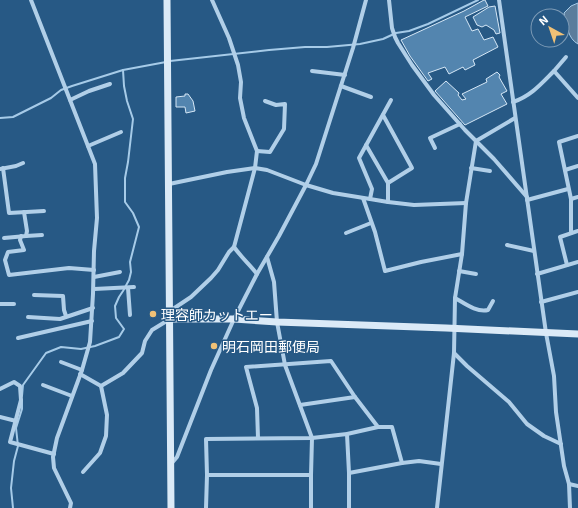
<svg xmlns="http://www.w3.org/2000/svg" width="578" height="508" font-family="'Exo 2','Noto Sans JP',sans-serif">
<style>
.water{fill:#5b7d9c;stroke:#a6cbe8}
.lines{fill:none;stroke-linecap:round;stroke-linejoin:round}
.stream{stroke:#a6cbe8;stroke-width:2}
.building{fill:#5385af;stroke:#d5e7f6}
.street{stroke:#b1cfe8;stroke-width:4}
.secondary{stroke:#dbeaf7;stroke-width:7}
.poi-dot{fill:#f0c176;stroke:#275985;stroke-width:1.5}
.labels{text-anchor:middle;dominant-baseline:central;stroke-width:3;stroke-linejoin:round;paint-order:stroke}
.poi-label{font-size:14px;fill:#fff;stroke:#275985;text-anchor:start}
</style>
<rect width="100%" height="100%" fill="#275985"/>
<!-- water -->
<path class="water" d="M578,3V44C568,39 566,24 564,13L571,6Z"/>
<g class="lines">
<!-- stream -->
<g class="stream">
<polyline points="170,61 269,50 305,47 327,47 360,44 383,39 396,33 409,31 428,24 478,0"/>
<polyline points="0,118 13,117 51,98 61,90 72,86 123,70 166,62"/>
<polyline points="22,396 23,385 46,353 61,347 81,349 95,346 119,337 124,329 116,318 115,306 119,297 123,291 129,280 131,272 130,262 139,227 133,213 125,202 125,178 128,162 133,119 127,101 124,86 123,70"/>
<polyline points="13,508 11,488 14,461 18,446 16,428 22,409 22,400"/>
</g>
</g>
<!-- building -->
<g class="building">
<polygon points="484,0 485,0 488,6 465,17 472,31 478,29 484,40 493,37 498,47 473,60 475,65 465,70 463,67 449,74 445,67 428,73 432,79 428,81 410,56 401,40 464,11"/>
<polygon points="495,6 500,33 496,34 494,30 486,25 482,27 477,25 473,17 489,7"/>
<polygon points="497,72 500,75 499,77 507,91 501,94 507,104 465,125 435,91 446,81 459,93 458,95 462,100 466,99 462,94 487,82 486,79"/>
<polygon points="185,94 188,94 193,101 195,111 186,113 185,107 176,107 176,97 185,96"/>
</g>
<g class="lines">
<!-- street -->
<g class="street">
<polyline points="31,0 95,164 97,218 94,251 93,294 90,342 82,370 57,438 53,457 54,468 71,503 70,508"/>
<polyline points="389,0 392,28 395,37 398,43 412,65 434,95 465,130 494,159 527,197"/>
<polyline points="499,0 546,333 554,376 556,412 564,466 569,484 570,508"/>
<polyline points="312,71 345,75"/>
<polyline points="554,71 566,57"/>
<polyline points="341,86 371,97"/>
<polyline points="70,100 89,91 110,84"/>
<path d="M513,102C531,96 541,84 554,71L578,98"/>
<polyline points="476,141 515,118"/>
<polyline points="366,145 388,183 412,168 383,115"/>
<polyline points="88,146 121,132"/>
<polyline points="435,148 430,138 460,124"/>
<polyline points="257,151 270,152 284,129 285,104 276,105 265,101"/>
<polyline points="3,168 9,213 44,211"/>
<polyline points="471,168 490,171"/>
<polyline points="0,169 16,166 23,163"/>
<polyline points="565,170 578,166"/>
<polyline points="388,183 388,202"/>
<polyline points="169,184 227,172 255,168 267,170 306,185 333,193 370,199 388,202 414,205 466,203"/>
<polyline points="363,198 375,232 385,271 421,262 462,254"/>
<polyline points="370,199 372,189 359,158 391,100"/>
<polyline points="571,199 578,197"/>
<polyline points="527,200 568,189"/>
<polyline points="346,233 371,223"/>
<polyline points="571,233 571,199 559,142 578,136"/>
<polyline points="21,236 20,240 24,250 8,252 5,260 9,275 69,268 94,270"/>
<polyline points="26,236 42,235"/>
<polyline points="4,238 26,236 27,231 24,212"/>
<polyline points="507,245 534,251"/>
<path d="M234,247C241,257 250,265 257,274"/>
<polyline points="267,257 274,282 277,322 285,365 312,438 311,475 311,508"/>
<polyline points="567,265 560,237 578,231"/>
<polyline points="459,271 476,274"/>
<polyline points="537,274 578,262"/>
<polyline points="94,277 120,272"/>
<polyline points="128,288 130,315"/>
<polyline points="94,289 134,287"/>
<polyline points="34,295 63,296 64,310 66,316"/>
<path d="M455,298C464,303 477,313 488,310L493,301"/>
<polyline points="541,302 578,292"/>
<polyline points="0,304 14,304"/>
<polyline points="170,311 191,297 211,278 218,270 229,252 234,247 255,168 257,151 244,118 240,98 241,82 238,65 229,38 212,0"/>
<polyline points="28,317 60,319 93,308"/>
<polyline points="18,338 92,321"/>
<polyline points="454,353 467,366 509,402 527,424 544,436 561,444"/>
<polyline points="61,362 82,370"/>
<polyline points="80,374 101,386 123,373 142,353 145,341 152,330 170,319"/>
<polyline points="43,385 72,396"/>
<polyline points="0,389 14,382 20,386 21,400 10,442 54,454"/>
<polyline points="300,405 355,397"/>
<polyline points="0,417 16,421"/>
<polyline points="347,434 349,473"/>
<polyline points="258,438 257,408 246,367 331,361 355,397 378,427 392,427 402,463 349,473 349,508"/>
<polyline points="402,463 419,461 441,464"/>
<polyline points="171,464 177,457 211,370 234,319 257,274 279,236 306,185 316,164 353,48 366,0"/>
<polyline points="83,472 100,453 106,436 107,415 101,386"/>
<polyline points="207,475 311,475"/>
<polyline points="569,484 578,486"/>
<polyline points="206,508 207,475 206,439 312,438 347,434 378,427"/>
<polyline points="437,508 454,353 455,298 462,254 466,203 476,141"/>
</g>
<!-- secondary -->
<g class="secondary">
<polyline points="167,0 171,508"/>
<polyline points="170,319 234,319 277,322 446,328 578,334"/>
</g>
</g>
<!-- markers -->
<g class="poi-dot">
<circle cx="153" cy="314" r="4"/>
<circle cx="214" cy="346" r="4"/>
</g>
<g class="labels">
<!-- poi labels -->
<g class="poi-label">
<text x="161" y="314">理容師カットエー</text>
<text x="222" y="346">明石岡田郵便局</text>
</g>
</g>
<!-- north arrow -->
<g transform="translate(550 28) rotate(320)"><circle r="19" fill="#275985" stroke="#7d9bb6"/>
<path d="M0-3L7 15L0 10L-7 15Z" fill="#f0c176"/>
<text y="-6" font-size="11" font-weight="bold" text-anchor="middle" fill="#ffffff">N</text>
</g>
</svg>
